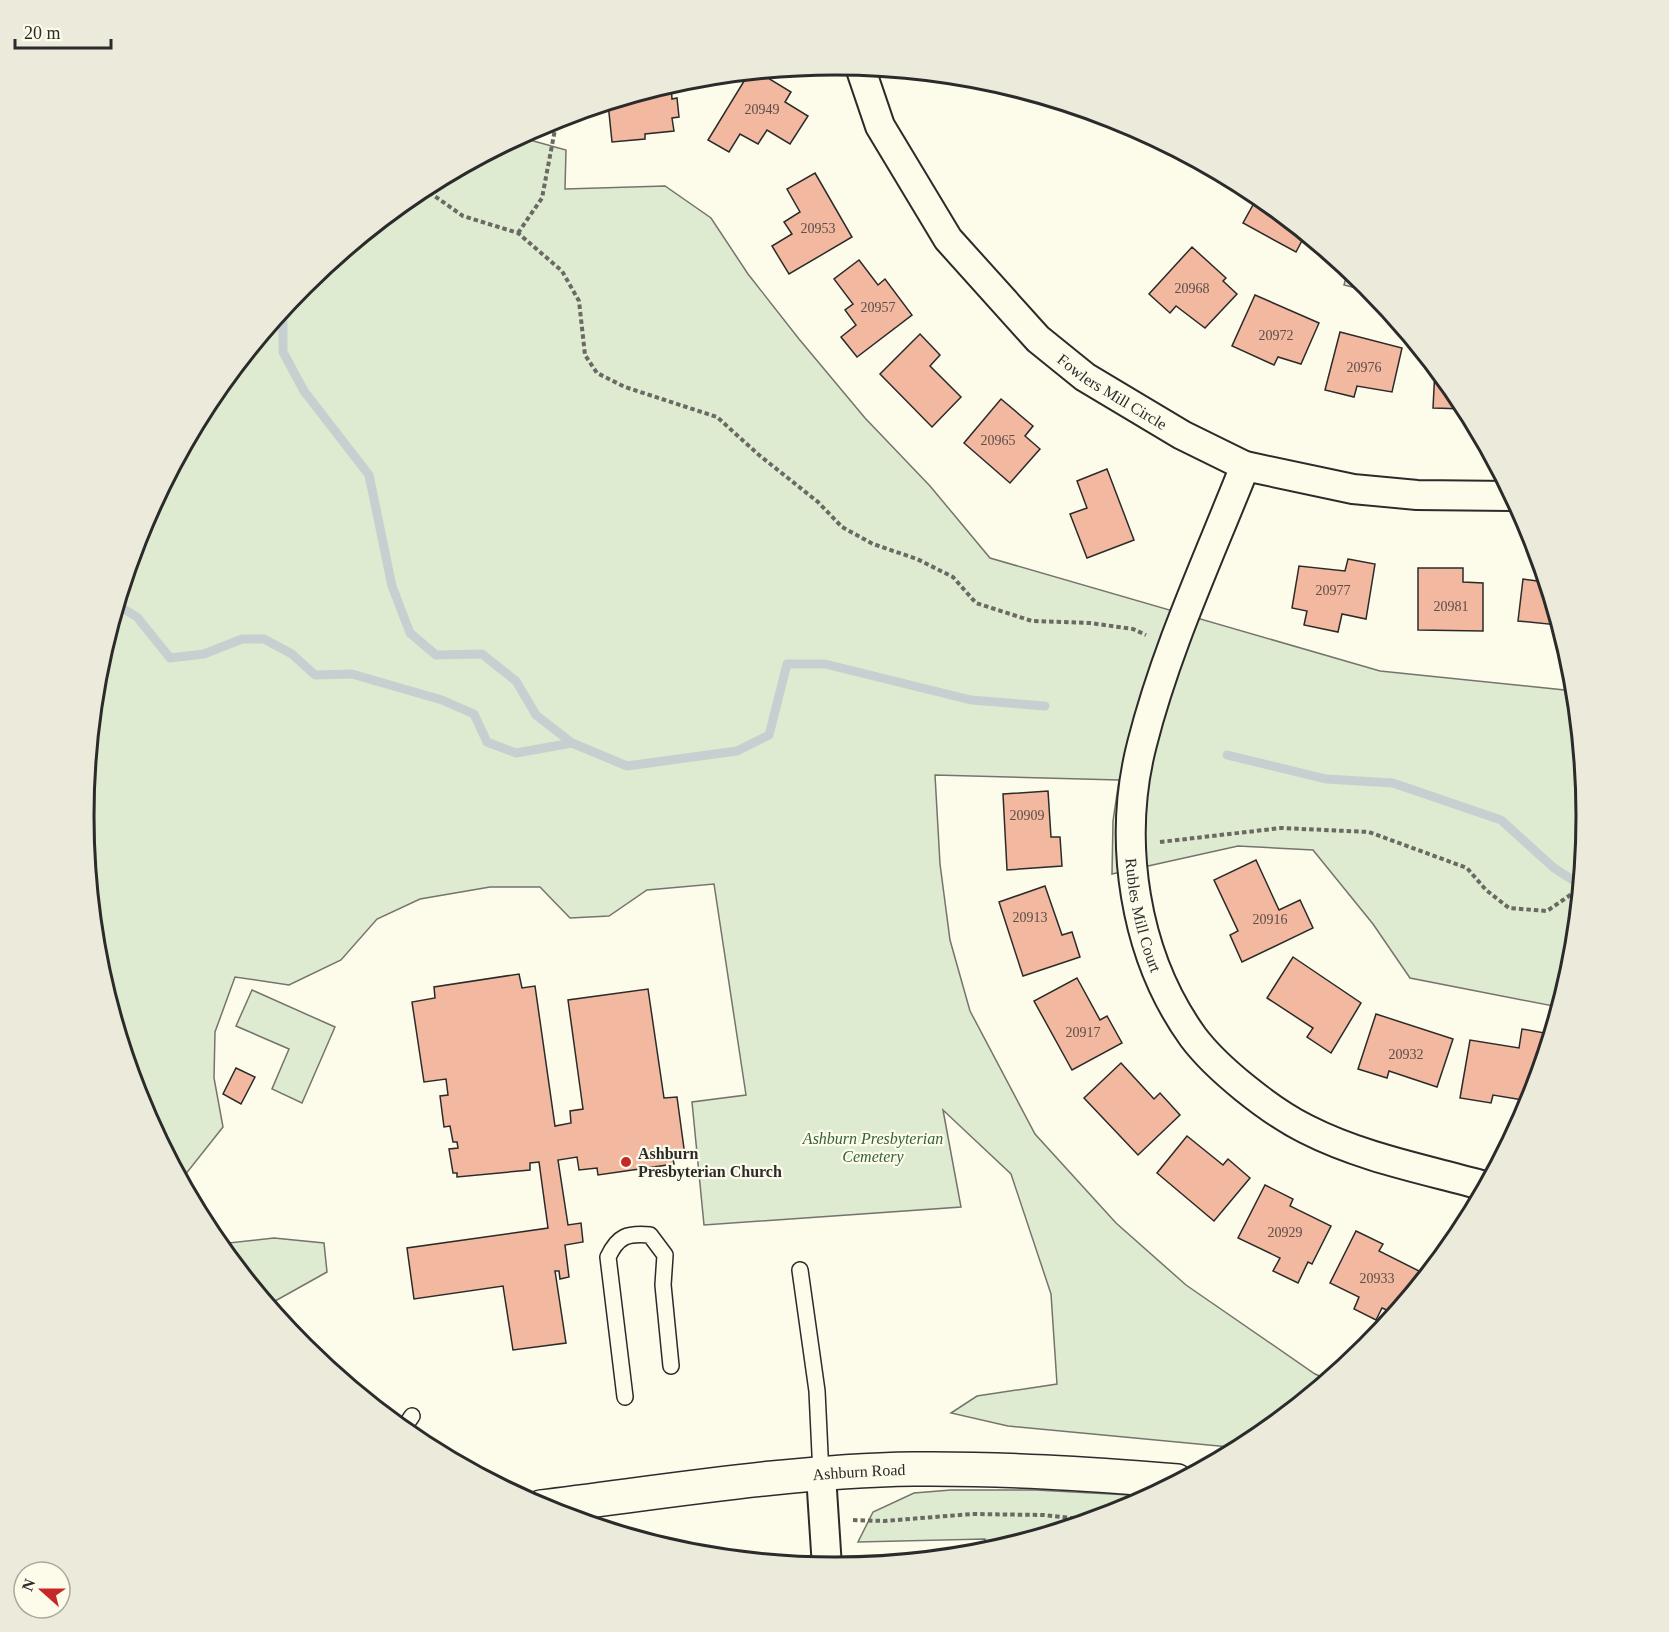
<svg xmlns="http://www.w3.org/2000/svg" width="1669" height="1632" font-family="Georgia,serif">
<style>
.green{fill:#deebd1;stroke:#74746e;stroke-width:1.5}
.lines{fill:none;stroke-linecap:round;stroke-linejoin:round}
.stream{stroke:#c7d0d0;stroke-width:9}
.building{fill:#f2b8a0;stroke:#2b2b2b;stroke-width:1.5}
.service-casing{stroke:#2b2b2b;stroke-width:18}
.minor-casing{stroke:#2b2b2b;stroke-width:32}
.secondary-casing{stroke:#2b2b2b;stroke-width:36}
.path{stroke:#6a6964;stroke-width:4;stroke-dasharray:4.5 3;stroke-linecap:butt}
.service{stroke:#fdfbea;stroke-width:15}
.minor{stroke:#fdfbea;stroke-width:28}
.secondary{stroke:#fdfbea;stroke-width:33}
.poi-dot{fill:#c62828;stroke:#fdfbea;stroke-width:2}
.labels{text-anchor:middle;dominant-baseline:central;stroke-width:4.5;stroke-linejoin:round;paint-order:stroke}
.number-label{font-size:14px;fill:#5d4e48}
.street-label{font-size:16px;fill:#2b2b2b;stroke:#fdfbea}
.park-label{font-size:16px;font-style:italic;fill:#34623c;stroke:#fdfbea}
.poi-label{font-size:16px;font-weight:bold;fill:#2b2b2b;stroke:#fdfbea;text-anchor:start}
.rim{fill:none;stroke:#2b2b2b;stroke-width:3}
</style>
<rect width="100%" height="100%" fill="#fdfbea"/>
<!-- green -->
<g class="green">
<polygon points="519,137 566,150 565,189 665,186 711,218 748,274 799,339 865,418 930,486 990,558 1380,671 1574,691 1586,816 1571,963 1558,1007 1410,978 1373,924 1313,850 1238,846 1112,874 1113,821 1119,780 935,775 940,864 950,940 970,1011 1035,1134 1116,1223 1186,1285 1315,1374 1327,1379 1252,1441 1240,1448 1008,1426 951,1413 977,1396 1057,1384 1051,1294 1011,1174 943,1110 961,1207 704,1225 692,1102 746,1095 714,884 647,890 609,916 570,918 540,887 490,887 420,899 377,919 341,960 289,985 235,977 215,1032 214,1078 223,1127 181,1180 140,1103 97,962 83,816 98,669 140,528 210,398 303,284 417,191"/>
<polygon points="1348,270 1372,292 1344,285"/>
<polygon points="252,990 335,1027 302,1103 272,1089 289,1049 236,1026"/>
<polygon points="274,1238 324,1243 327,1272 268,1305 219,1244"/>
<polygon points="951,1490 1036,1490 1148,1496 1122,1510 987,1551 985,1539 858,1542 873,1512 914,1493"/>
</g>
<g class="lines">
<!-- stream -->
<g class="stream">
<polyline points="283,309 283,352 304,391 369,475 392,586 410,633 436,655 482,654 516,681 536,715 572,743 627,766 737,751 769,735 787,664 825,664 971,700 1045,706"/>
<polyline points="117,605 137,617 170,658 204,654 242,639 264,639 292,654 315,675 352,674 442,700 474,714 487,742 516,753 572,743"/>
<polyline points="1227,755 1326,779 1393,783 1501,820 1554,868 1579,884"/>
</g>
</g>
<!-- building -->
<g class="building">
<polygon points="758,72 791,92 785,102 808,116 790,144 767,130 758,144 740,134 729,152 708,140 749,73"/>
<polygon points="671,84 672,99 677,98 679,117 672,118 674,131 645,134 645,139 612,142 608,103"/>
<polygon points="815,173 852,237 789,274 772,246 792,234 784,222 800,212 787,189"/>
<polygon points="1258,196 1305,235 1296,252 1243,223"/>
<polygon points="1192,247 1226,278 1223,281 1237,294 1205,328 1176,306 1170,313 1149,294"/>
<polygon points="859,260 878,285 885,279 912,315 857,357 841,337 856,325 845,310 853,304 834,279"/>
<polygon points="1255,295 1319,323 1301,364 1278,357 1274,365 1232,346"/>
<polygon points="1340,332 1402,348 1392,392 1357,386 1354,397 1325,390"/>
<polygon points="920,334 940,355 930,366 961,397 932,427 880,374"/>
<polygon points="1435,369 1460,399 1465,409 1433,408"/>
<polygon points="1001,399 1033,426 1025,436 1040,449 1010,483 964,443"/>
<polygon points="1107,469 1134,540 1087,558 1070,514 1087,508 1077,481"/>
<polygon points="1348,559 1375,564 1366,619 1342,614 1338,632 1304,625 1307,611 1292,608 1299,566 1345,571"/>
<polygon points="1418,568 1463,568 1463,582 1483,583 1483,631 1418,630"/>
<polygon points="1523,579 1545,582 1558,625 1518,621"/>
<polygon points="1048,791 1051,837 1060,837 1062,866 1007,870 1003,794"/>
<polygon points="1256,860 1279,910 1300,900 1313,928 1242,962 1230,935 1238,931 1214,880"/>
<polygon points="1045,886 1062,935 1072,932 1080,957 1023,976 999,902"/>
<polygon points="1293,957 1361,1003 1331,1053 1307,1037 1313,1028 1267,998"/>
<polygon points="519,974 522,988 535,986 555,1126 571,1123 570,1111 583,1109 568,1000 648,989 664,1098 677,1097 685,1156 673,1158 674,1164 598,1175 597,1168 579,1170 577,1157 558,1160 568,1225 581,1223 583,1242 565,1245 569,1277 560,1279 559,1271 555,1271 566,1343 513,1350 503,1286 414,1299 407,1248 548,1228 539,1162 530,1163 530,1170 457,1177 457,1173 453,1173 449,1149 458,1148 457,1142 453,1142 450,1126 444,1127 440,1096 448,1095 446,1079 424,1082 412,1002 435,998 434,987"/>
<polygon points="1077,978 1100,1020 1107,1016 1122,1043 1072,1070 1034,1001"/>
<polygon points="1376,1014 1453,1039 1437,1087 1389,1071 1387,1078 1358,1069"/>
<polygon points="1522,1029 1550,1034 1529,1101 1493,1095 1491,1103 1460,1098 1470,1040 1519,1048"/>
<polygon points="1121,1063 1154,1099 1160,1093 1180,1115 1138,1155 1084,1098"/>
<polygon points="236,1068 255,1077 241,1104 223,1094"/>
<polygon points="1187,1136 1223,1165 1228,1159 1250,1178 1214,1221 1157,1173"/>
<polygon points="1265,1185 1293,1199 1290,1206 1331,1226 1312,1264 1308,1262 1298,1283 1273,1271 1280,1258 1238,1238"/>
<polygon points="1356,1231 1383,1244 1379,1251 1423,1273 1418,1284 1394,1313 1382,1308 1376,1320 1354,1309 1359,1297 1330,1283"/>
</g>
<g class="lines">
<!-- service casing -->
<g class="service-casing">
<g id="service">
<polyline points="800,1270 817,1391 821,1475"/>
<path d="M625,1397L608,1257C618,1236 627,1233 650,1235L665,1255L663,1285L671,1366"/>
<polyline points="403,1429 412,1416"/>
</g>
</g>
<!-- minor casing -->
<g class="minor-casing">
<g id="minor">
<path id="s1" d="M860,67L880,126L948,239L1038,339L1085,377L1182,435L1245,466L1353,489L1417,495L1511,496"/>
<path id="s2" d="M1245,466C1209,557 1166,649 1142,744C1117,841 1134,955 1193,1037C1217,1069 1270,1111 1306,1129C1363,1158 1424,1169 1485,1186"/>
<polyline points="821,1475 827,1567"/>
</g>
</g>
<!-- secondary casing -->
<g class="secondary-casing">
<g id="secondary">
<path id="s3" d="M541,1507C664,1492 789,1471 913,1469C1001,1468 1089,1474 1177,1481"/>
</g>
</g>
<!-- path -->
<g class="path">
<polyline points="423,188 463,216 518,233 562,271 579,301 585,355 597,373 625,387 717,417 759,455 818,502 842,527 873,544 917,559 953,577 976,603 1032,621 1090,623 1133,629 1146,635"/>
<polyline points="518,233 542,198 557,119"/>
<polyline points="1160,842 1281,828 1369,832 1467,868 1486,890 1509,908 1547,911 1579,889"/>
<polyline points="853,1520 884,1521 972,1514 1044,1515 1089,1520"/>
</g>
<!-- service -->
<use href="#service" class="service"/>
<!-- minor -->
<use href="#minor" class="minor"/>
<!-- secondary -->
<use href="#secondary" class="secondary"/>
</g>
<!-- markers -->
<circle class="poi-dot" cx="626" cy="1162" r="6"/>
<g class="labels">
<!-- number labels -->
<g class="number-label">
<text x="762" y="109">20949</text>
<text x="818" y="228">20953</text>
<text x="1192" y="288">20968</text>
<text x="878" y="307">20957</text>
<text x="1276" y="335">20972</text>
<text x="1364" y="367">20976</text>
<text x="998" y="440">20965</text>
<text x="1333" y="590">20977</text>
<text x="1451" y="606">20981</text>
<text x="1027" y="815">20909</text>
<text x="1030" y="917">20913</text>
<text x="1270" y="919">20916</text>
<text x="1083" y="1032">20917</text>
<text x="1406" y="1054">20932</text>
<text x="1285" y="1232">20929</text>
<text x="1377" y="1278">20933</text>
</g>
<!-- street labels -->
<g class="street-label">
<text stroke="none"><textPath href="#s1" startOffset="420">Fowlers Mill Circle</textPath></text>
<text stroke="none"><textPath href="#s2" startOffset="470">Rubles Mill Court</textPath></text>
<text stroke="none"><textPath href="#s3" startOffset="320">Ashburn Road</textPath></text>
</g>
<!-- park labels -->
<g class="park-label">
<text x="873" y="1138">Ashburn Presbyterian<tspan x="873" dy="18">Cemetery</tspan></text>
</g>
<!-- poi labels -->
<g class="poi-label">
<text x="638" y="1153">Ashburn<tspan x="638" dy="18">Presbyterian Church</tspan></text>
</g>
</g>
<!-- crop -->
<path d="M0 0H1669V1632H0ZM94 816a741 741 0 1 1 1482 0a741 741 0 1 1-1482 0Z" fill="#eceadb" fill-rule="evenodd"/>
<path class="rim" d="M94 816a741 741 0 1 1 1482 0a741 741 0 1 1-1482 0Z"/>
<!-- north arrow -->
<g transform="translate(42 1590) rotate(291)"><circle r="28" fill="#fdfbea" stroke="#a9a89e" stroke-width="1.5"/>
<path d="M0-4.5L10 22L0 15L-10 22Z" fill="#c62828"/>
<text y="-9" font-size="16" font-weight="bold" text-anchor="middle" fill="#2b2b2b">N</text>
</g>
<!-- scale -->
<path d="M15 39v9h96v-9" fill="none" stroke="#2b2b2b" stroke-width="3"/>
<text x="24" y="39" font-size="18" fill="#2b2b2b" stroke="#fdfbea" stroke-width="4.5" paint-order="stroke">20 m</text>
</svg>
